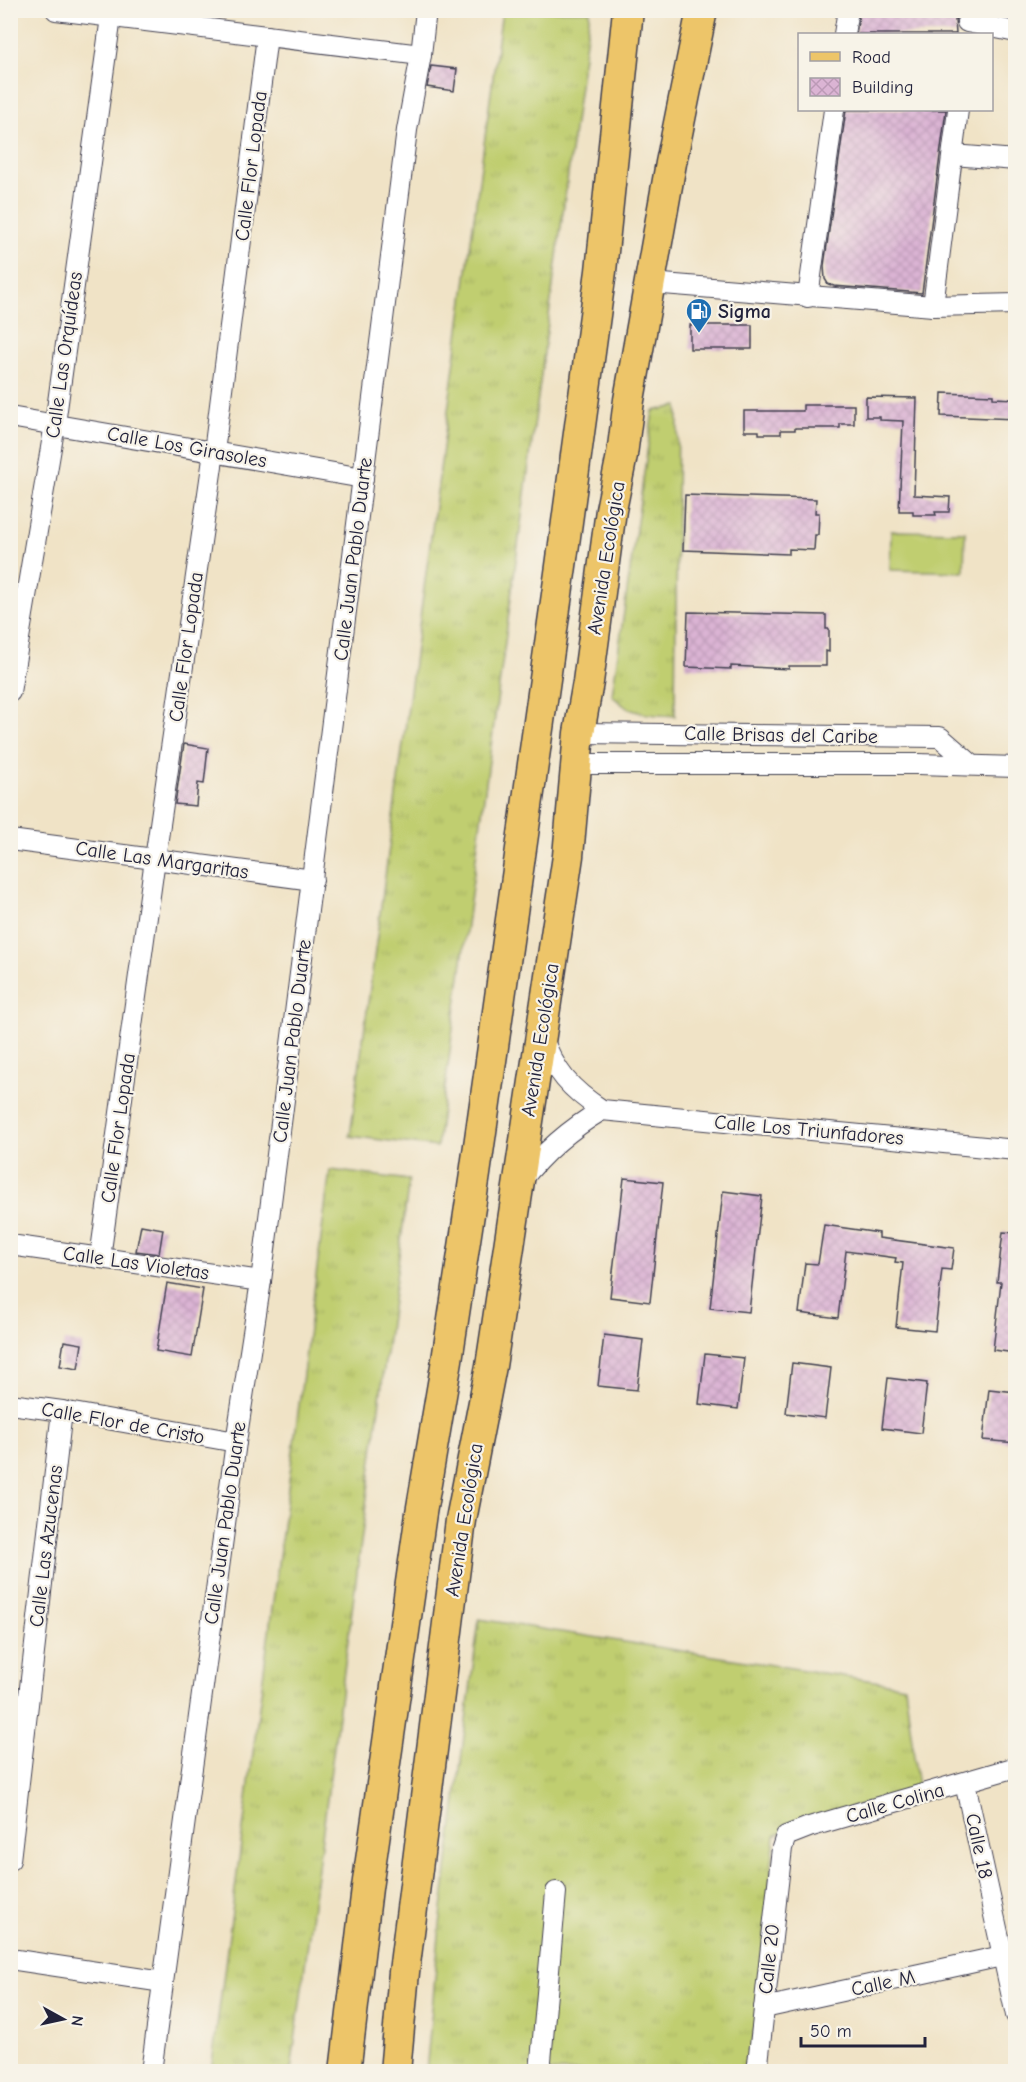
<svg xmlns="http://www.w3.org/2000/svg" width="1026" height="2082" font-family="'Comic Neue',sans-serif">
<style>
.grass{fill:url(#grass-tufts);stroke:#717856;stroke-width:1.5}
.park{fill:#c0ce70;stroke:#717856;stroke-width:1.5}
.building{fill:url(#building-cross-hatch)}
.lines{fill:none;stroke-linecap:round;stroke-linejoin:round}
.street-casing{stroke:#413f50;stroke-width:22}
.primary-casing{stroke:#413f50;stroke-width:33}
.street{stroke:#fff;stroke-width:20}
.primary{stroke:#edc569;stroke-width:30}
.labels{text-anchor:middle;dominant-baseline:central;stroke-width:4.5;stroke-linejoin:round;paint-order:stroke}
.street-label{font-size:20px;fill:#22223b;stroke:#f7f3e8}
.poi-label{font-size:20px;font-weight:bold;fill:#22223b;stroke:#f7f3e8;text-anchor:start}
</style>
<defs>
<pattern id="grass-tufts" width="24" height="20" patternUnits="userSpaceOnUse" patternTransform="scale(1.5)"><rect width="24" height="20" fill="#c0ce70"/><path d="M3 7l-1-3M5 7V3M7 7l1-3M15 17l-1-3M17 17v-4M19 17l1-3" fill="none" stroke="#a5b162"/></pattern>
<pattern id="building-cross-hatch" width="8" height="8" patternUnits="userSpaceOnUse" patternTransform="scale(1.5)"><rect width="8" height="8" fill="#dbb4d4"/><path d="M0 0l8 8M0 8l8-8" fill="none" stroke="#bc9ab7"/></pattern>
</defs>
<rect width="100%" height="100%" fill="#f7f3e8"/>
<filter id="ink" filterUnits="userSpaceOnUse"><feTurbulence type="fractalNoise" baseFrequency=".0167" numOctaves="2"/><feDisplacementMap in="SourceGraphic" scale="12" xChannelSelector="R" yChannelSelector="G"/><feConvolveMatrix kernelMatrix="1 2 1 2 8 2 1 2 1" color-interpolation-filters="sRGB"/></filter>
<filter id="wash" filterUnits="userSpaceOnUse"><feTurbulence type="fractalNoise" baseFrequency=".008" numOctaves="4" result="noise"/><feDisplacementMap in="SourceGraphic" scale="24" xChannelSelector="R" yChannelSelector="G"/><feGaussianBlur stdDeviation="1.35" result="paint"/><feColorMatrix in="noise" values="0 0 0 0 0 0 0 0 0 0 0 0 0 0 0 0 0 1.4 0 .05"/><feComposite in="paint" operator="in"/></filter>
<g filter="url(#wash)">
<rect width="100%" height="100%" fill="#f0e3c6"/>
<!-- grass -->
<g class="grass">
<polygon points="502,11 590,11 437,1147 350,1136"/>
<path d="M678,406L675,716C647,714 631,716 612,695L653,411Z"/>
<polygon points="330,1170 409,1180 291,2071 211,2071"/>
<polygon points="479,1619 905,1686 918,1788 793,1826 775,1836 750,2071 426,2072 440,1925"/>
</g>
<!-- park -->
<polygon class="park" points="891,531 965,532 964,572 890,570"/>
<g id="blocks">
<!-- building -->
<g class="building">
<polygon points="860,10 960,10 955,20 956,34 856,34"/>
<polygon points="431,66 457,69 454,91 427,87"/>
<polygon points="846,110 946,110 922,293 834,286 828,284 825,279 824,266"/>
<rect x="690" y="325" width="62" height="24"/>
<polygon points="942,393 993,395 993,398 1016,399 1016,419 941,416"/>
<polygon points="866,397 917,398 914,495 950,497 949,512 935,512 936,515 913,515 913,511 899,511 903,421 880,420 880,417 866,417"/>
<polygon points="803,405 854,405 854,424 840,424 840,428 795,428 795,430 781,430 781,434 759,434 759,431 744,431 744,411 803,411"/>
<polygon points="685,495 816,499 815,513 819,513 818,535 815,535 814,550 789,549 789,554 683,550"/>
<polygon points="688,612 826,615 826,629 829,629 829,652 826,651 826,666 789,666 789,669 731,666 731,669 686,667"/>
<polygon points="184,744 208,748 204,784 198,783 196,806 175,804"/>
<polygon points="624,1178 663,1182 650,1302 610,1297"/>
<polygon points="723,1191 762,1196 749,1312 710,1308"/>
<polygon points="141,1225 163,1229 159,1254 136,1251"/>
<polygon points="824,1225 879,1233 879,1238 954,1248 951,1270 942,1269 935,1331 896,1327 903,1263 895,1262 896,1258 846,1251 838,1318 799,1313 805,1263 818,1264"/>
<polygon points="1003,1232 1016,1233 1016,1353 993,1350 1001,1282 997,1282"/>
<polygon points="167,1283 203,1289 192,1357 156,1351"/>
<polygon points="604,1335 643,1340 637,1390 598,1386"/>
<polygon points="64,1341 82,1344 78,1369 60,1366"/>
<polygon points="705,1354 744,1358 738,1409 699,1404"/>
<polygon points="792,1363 831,1368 825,1418 786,1413"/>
<polygon points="888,1378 927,1383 921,1433 882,1428"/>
<polygon points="989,1389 1016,1392 1016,1443 983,1440"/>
</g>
</g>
</g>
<g filter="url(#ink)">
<use href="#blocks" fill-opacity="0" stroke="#413f50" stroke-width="1.5"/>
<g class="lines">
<!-- street casing -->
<g class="street-casing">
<g id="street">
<polyline points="56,10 421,55"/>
<polyline points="967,22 1016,32"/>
<polyline points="844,34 848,10"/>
<polyline points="953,155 1016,160"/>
<polyline points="651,283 933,306 1016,304"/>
<polyline points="808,297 834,110"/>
<polyline points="933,306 958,110"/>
<polyline points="10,417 363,478"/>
<polyline points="10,692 55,424 111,17"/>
<polyline points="579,733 940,737 972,765"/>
<polyline points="575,764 918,764 1016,767"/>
<polyline points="10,840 313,880"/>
<path d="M542,1036C555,1072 570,1089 602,1110L1016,1150"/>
<path d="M521,1181C544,1151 570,1129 602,1110"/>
<polyline points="10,1245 261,1281"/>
<polyline points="100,1258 155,859 214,452 267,36"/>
<polyline points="10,1404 62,1411 236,1442"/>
<polyline points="965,1783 1016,2015"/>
<polyline points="10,1860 62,1411"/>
<polyline points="10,1959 163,1982"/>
<polyline points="764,2008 1002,1956"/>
<polyline points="151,2072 236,1442 261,1281 407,130 421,55 426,10"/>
<polyline points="540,2072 556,1892"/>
<polyline points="757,2072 782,1848 786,1836 809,1827 1016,1767"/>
</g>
</g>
<!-- primary casing -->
<g class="primary-casing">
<g id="primary">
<polyline points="345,2072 367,1888 421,1513 447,1360 475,1174 561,566 601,271 628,10"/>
<polyline points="395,2072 404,1972 461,1520 491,1366 568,856 579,733 588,682 611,510 622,455 629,400 671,163 702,10"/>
</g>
</g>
<!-- street -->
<use href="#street" class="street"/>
<!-- primary -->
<use href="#primary" class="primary"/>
</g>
</g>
<!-- icons -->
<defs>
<g id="fuel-pin" transform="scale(1.35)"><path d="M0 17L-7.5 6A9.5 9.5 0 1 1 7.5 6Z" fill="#1f6fb2" stroke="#f7f3e8"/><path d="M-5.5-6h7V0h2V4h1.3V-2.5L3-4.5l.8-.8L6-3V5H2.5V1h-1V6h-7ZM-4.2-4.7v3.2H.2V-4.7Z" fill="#fff"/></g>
</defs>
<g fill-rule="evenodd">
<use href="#fuel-pin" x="699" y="311"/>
</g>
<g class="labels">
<!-- street labels -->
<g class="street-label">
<text transform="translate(251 166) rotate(-83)">Calle Flor Lopada</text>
<text transform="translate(64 355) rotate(-82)">Calle Las Orquídeas</text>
<text transform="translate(187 447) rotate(10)">Calle Los Girasoles</text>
<text transform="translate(606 558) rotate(-81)">Avenida Ecológica</text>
<text transform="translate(353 559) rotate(-83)">Calle Juan Pablo Duarte</text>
<text transform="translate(186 647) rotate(-82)">Calle Flor Lopada</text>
<text transform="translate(781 735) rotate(1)">Calle Brisas del Caribe</text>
<text transform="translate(162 860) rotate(8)">Calle Las Margaritas</text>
<text transform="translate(540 1040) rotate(-81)">Avenida Ecológica</text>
<text transform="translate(292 1041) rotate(-83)">Calle Juan Pablo Duarte</text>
<text transform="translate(118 1128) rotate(-82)">Calle Flor Lopada</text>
<text transform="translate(809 1130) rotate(5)">Calle Los Triunfadores</text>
<text transform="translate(136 1263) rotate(8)">Calle Las Violetas</text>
<text transform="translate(123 1423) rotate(10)">Calle Flor de Cristo</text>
<text transform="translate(464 1520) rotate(-81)">Avenida Ecológica</text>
<text transform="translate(225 1523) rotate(-82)">Calle Juan Pablo Duarte</text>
<text transform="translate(46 1546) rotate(-83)">Calle Las Azucenas</text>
<text transform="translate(895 1803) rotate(-16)">Calle Colina</text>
<text transform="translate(979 1846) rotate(78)">Calle 18</text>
<text transform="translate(769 1959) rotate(-84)">Calle 20</text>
<text transform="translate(883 1983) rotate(-12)">Calle M</text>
</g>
<!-- poi labels -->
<g class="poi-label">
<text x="718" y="311">Sigma</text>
</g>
</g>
<!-- margin -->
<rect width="1026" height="2082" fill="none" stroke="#f7f3e8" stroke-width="36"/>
<!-- legend -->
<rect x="798" y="33" width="195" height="78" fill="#f7f3e8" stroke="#a29fa3" stroke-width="1.5"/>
<rect x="810" y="52" width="30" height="9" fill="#edc569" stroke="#a29fa3" stroke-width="1.5"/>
<text x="852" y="63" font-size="18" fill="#22223b">Road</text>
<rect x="810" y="78" width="30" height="18" fill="url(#building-cross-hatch)" stroke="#a29fa3" stroke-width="1.5"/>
<text x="852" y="93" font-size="18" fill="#22223b">Building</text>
<!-- north arrow -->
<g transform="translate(63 2019) rotate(98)" stroke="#f7f3e8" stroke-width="4.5" paint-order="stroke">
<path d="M0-4.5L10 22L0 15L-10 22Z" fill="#22223b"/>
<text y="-9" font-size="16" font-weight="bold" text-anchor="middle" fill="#22223b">N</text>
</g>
<!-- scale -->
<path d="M801 2037v9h124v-9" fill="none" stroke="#22223b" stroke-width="3"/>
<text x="810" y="2037" font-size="18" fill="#22223b" stroke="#f7f3e8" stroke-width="4.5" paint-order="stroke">50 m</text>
</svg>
